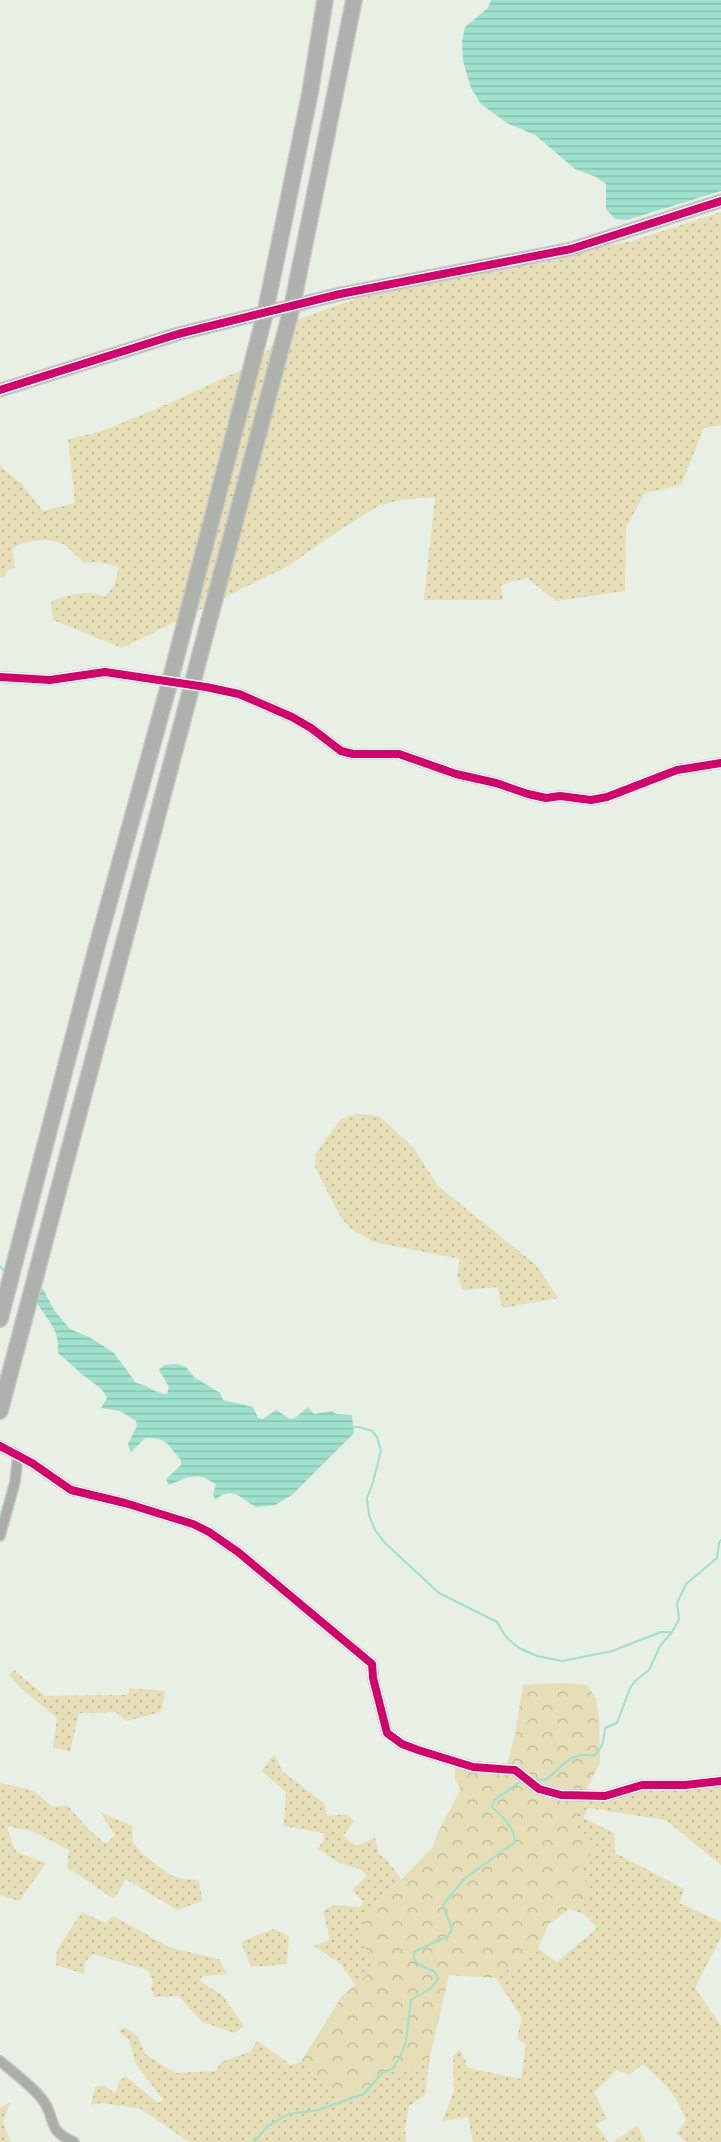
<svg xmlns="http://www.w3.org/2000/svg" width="721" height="2142" font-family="Inter,sans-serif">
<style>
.grass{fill:url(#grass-dots)}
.forest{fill:url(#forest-crowns)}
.water{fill:url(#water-rules)}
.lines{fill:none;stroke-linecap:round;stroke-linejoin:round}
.stream{stroke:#9ee1cc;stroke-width:2}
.minor-casing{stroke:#c4c9c1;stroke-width:12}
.tertiary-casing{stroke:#c4c9c1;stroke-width:15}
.trunk-casing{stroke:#c4c9c1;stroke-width:18}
.minor{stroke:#abada9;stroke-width:9}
.tertiary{stroke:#abada9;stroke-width:12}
.trunk{stroke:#aeb2ac;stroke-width:15}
.cycleway-casing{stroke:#f8fff4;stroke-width:11}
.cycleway{stroke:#d6006c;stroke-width:8}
</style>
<defs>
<pattern id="grass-dots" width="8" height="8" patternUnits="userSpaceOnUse" patternTransform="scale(1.5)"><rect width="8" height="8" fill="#e5deb6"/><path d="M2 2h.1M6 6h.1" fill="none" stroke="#c5bf9d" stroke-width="1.8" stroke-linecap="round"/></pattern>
<pattern id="forest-crowns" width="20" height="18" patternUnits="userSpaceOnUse" patternTransform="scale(1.5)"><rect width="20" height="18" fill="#e5deb6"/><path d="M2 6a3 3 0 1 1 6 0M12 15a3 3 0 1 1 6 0" fill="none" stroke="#c5bf9d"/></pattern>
<pattern id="water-rules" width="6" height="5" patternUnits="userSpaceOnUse" patternTransform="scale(1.5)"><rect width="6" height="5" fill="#9ee1cc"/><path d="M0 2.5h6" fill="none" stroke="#88c2b0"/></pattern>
</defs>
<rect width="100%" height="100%" fill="#e8efe5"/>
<!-- grass -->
<g class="grass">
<path d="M721,212V425L704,428L681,485L645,493L626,527L625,591L556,601L527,578L501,585L503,600H424L435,497L401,500L380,505L341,529L288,566L122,648L53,620L51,601C70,594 87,589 105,597L114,586L119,567L98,562L85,563C78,557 70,549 63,544C52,537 21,540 12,549L15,568L7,570L4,578L0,577V464L2,468L21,483L43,511L75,503L68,439L100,432L170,403L256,363L296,320L398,284L632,241Z"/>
<polygon points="356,1114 379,1116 413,1147 438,1186 536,1265 558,1298 502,1308 498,1287 463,1290 457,1276 460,1259 374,1242 351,1229 340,1216 315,1167 316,1153 341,1119"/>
<polygon points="14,1670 45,1696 128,1695 130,1688 165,1691 161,1712 127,1721 116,1712 79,1713 70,1752 53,1747 57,1718 22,1689 9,1675"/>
<path d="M274,1754L283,1772L324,1803L327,1816L347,1814L354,1821L343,1836L356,1846L375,1838L379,1855L386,1859L401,1879L369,1909L379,1965L355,1985L341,1964L314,1946L330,1940L323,1911L334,1905L361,1907L363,1901L352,1890L367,1876C358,1864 346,1868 335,1860C328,1856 325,1852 317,1850L324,1840L323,1833L284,1826L286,1792L262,1771Z"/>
<path d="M721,1781V1865L666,1820L588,1808L583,1818L614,1833L615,1853L684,1889L679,1903L721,1922V1937L695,1988L721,2026V2142H687L676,2133L686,2120C675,2092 665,2084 643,2064L629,2075L617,2070L594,2092L607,2119L596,2124L609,2142H473L468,2117L442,2121L454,2092L453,2057L460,2049L468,2068L521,2079L526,2044L517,2039L522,2018L496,1978L538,1949L557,1962L597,1928L583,1913L569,1910L592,1892L577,1868L574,1824L583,1796L642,1785Z"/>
<polygon points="0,1783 34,1791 53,1807 67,1805 87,1828 106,1844 115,1835 100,1812 132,1826 133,1842 141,1853 170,1875 183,1879 199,1880 202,1901 177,1910 126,1879 114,1899 67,1867 69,1850 32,1831 6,1826 16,1852 46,1863 19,1901 0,1895"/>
<polygon points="82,1912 105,1923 113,1916 171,1948 219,1959 227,1974 202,1976 200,1981 223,1996 244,2026 235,2033 202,2022 179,1996 155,1997 151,1989 153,1981 148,1970 93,1954 85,1962 84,1974 56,1965 57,1950"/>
<polygon points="273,1929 289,1936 287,1964 251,1967 241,1942"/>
<polygon points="124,2027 138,2036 145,2054 175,2073 216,2071 221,2062 250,2052 257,2041 291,2065 301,2062 340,2103 382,2073 393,2068 403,2073 430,2056 425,2095 409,2106 405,2128 406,2142 189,2142 141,2109 102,2103 91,2105 95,2087 104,2086 115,2093 120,2080 126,2077 158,2103 164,2101 136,2064 129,2040 119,2031"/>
<polygon points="10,2102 3,2123 11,2142 0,2142 0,2108"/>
<polygon points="637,2126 646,2142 613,2142"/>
</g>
<!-- forest -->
<polygon class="forest" points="561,1683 587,1685 596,1699 599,1715 600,1763 583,1796 574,1824 598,1847 577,1868 592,1892 548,1925 538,1949 496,1978 449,1975 430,2056 403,2073 393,2068 382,2073 364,2094 340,2103 301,2062 342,1996 379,1965 359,1941 369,1909 407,1874 433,1847 438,1832 461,1789 455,1780 455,1761 506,1769 515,1735 523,1685"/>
<!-- water -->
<g class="water">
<polygon points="491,0 721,0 721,191 627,220 615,219 606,209 606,184 596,177 575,169 535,135 507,123 481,104 471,88 463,61 462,41 465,27 488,8"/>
<path d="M28,1268L40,1271L45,1278L41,1285L54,1310L70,1329L89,1337L114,1353L136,1383C149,1385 153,1393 167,1394L169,1387L159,1370L164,1365L177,1364L186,1367L194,1377L220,1393L223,1400L253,1407L258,1418L263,1419L276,1410L290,1419L295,1418L308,1407L314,1414L332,1411L336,1414L352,1415L354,1433L292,1495L275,1505L256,1507C240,1499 234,1484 215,1500L213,1494L216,1485C198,1470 189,1477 169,1485L166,1479L181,1465V1460C168,1446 168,1437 145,1438L131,1452L128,1444L137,1426L136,1421L120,1411L101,1408L107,1398C103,1387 92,1383 83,1375C74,1368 67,1360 58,1353C58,1345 58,1336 54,1329C45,1311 22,1290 28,1268Z"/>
</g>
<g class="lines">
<!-- stream -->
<g class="stream">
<polyline points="0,1266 4,1271"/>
<polyline points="350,1427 359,1427 372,1431 377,1437 381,1451 373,1482 367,1498 369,1515 375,1530 385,1543 439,1593 497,1622 506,1637 519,1648 537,1656 562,1661 612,1651 661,1632 670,1632"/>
<path d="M534,1779L545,1780C564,1767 568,1751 594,1756C603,1748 604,1739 605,1728L617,1723L630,1688L635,1681L649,1670L660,1646L672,1632L679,1619L677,1603L686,1584L717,1558L719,1543L721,1540"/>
<path d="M254,2142L268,2126L288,2114L318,2110L364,2094L382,2073L393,2068L401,2055L406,2041L411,2000L431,1988L438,1979L435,1972L418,1964L414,1959V1952L448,1936L452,1929L443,1905L464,1879L515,1842C514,1826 503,1818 492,1807L494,1800L523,1780"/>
</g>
<!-- minor casing -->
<g class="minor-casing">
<g id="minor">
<polyline points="0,677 50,680 105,672 206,687 239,694 292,717 311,728 341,751 353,754 399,754 456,774 496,783 528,794 546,798 560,796 591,800 607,797 677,770 721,763"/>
<polyline points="0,1446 32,1463 71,1490 125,1503 193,1524 209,1532 238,1552 372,1664 373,1678 387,1733 402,1744 418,1750 473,1767 515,1770 539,1789 561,1795 605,1796 642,1785 685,1785 721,1781"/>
<polyline points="0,1536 15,1482 18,1456"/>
<path d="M0,2061C13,2072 32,2086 42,2099C57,2118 45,2130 74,2142"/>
</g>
</g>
<!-- tertiary casing -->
<g class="tertiary-casing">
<polyline id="tertiary" points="0,390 178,334 340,294 571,249 721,201"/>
</g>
<!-- trunk casing -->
<g class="trunk-casing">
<g id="trunk">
<polyline points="0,1319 97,946 170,681 265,314 310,93 325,0"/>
<polyline points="0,1411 292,307 354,0"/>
</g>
</g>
<!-- minor -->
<use href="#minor" class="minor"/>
<!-- tertiary -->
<use href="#tertiary" class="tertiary"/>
<!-- trunk -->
<use href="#trunk" class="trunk"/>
<!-- cycleway casing -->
<g class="cycleway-casing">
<g id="cycleway">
<polyline points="0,390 178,334 340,294 571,249 721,201"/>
<polyline points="0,677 50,680 105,672 206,687 239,694 292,717 311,728 341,751 353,754 399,754 456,774 496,783 528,794 546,798 560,796 591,800 607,797 677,770 721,763"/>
<polyline points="0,1446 32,1463 71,1490 125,1503 193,1524 209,1532 238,1552 372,1664 373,1678 387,1733 402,1744 418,1750 473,1767 515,1770 539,1789 561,1795 605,1796 642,1785 685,1785 721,1781"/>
</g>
</g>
<!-- cycleway -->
<use href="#cycleway" class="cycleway"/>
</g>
</svg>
